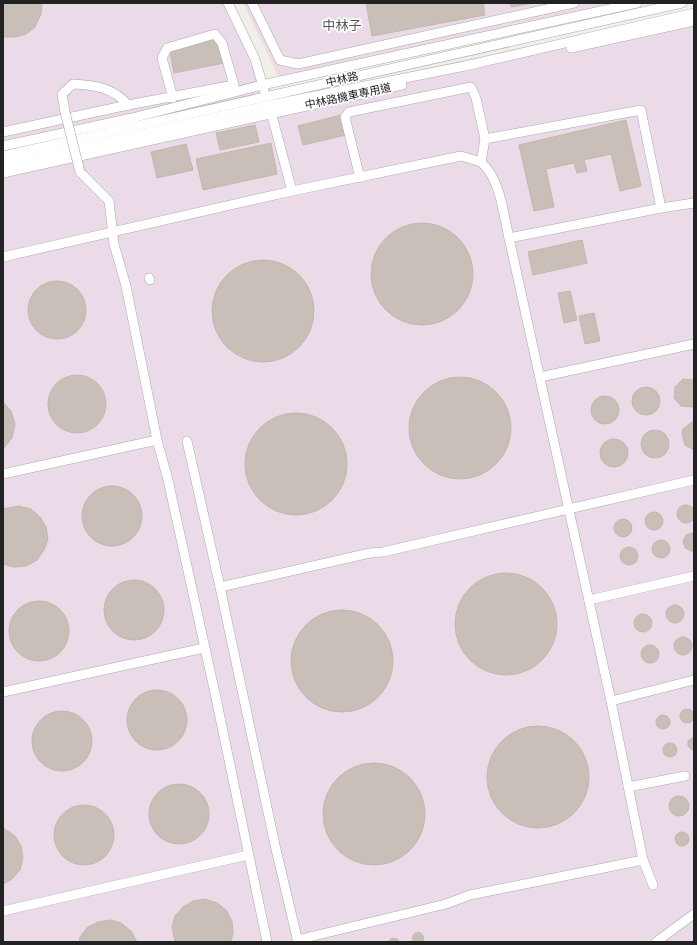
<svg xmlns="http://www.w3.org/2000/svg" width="697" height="945" font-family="'Titillium Web','Noto Sans TC',sans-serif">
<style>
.industrial{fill:#ebdbe8}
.building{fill:#c7bfb8;stroke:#c4b6ab}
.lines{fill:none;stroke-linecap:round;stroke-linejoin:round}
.minor-casing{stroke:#a9a9a9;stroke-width:10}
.minor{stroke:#fff;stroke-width:9}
.minor-bridge-casing{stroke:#a9a9a9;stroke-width:10;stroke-linecap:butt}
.minor-bridge{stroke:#fff;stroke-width:9}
.labels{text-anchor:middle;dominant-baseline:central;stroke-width:3.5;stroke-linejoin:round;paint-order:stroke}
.street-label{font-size:11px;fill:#222;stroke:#fff}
.quarter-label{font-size:13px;fill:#555;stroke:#fff}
</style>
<rect width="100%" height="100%" fill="#f2efe9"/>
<!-- industrial -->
<g class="industrial">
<polygon points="3,3 230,3 276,101 694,10 694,942 3,942"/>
<polygon points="243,3 635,3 280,80"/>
</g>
<!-- building -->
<g class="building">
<polygon points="3,3 42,3 41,14 35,27 26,34 15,37 3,37"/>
<polygon points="366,3 483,3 485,15 372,36"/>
<polygon points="511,3 533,3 511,7"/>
<polygon points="219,36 224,63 174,73 169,46"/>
<polygon points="341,115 346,135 303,145 298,126"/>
<polygon points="626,120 641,186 620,191 611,154 584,160 587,171 577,173 574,163 546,169 554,207 534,211 519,145"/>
<polygon points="255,125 259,142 220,150 216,133"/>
<polygon points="271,143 277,174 203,190 196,159"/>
<polygon points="186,144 193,170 157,178 151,152"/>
<circle cx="422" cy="274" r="51"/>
<polygon points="582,240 587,263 533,275 528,252"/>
<circle cx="263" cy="311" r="51"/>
<circle cx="57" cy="310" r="29"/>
<polygon points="570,291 577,320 564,323 558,293"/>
<polygon points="594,313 600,341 585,344 579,316"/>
<circle cx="77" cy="404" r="29"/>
<circle cx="460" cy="428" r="51"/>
<polygon points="683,379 694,380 694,406 692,407 681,406 674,398 675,387"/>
<circle cx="646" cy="401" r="14"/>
<circle cx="605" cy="410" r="14"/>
<polygon points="3,402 11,411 15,424 12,438 3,449"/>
<circle cx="296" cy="464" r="51"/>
<polygon points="692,422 694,422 694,450 685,445 682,434 683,429"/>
<circle cx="655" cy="444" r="14"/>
<circle cx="614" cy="453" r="14"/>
<circle cx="112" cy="516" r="30"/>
<circle cx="686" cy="514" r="9"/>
<polygon points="19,506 31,509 40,517 46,527 48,539 44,550 37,560 26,566 14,567 3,564 3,509"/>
<circle cx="654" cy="521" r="9"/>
<circle cx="623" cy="528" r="9"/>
<polygon points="693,533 694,551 691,551 685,548 683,541 686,535"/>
<circle cx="661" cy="549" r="9"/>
<circle cx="629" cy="556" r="9"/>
<circle cx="506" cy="624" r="51"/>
<circle cx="134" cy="610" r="30"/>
<circle cx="39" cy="631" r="30"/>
<circle cx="675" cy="614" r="9"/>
<circle cx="342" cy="661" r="51"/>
<circle cx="643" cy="623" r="9"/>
<circle cx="683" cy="646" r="9"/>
<circle cx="650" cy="654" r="9"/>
<circle cx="157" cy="720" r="30"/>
<circle cx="687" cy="716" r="7"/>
<circle cx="62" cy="741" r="30"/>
<circle cx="663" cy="722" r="7"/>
<circle cx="538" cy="777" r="51"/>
<polygon points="692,738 694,738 694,751 688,746 688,741"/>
<circle cx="670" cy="750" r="7"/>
<circle cx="374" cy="814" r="51"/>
<circle cx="179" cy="814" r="30"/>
<circle cx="679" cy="806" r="10"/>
<circle cx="84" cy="835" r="30"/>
<polygon points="3,828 15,836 21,846 23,858 20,870 12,879 3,884"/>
<circle cx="682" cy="839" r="7"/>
<polygon points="205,899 217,903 226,910 232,921 233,932 231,942 175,942 172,927 175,916 183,907 193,901"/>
<polygon points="110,920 121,923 131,931 137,942 79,942 80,937 88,927 98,922"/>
<circle cx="418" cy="938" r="5.5"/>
<polygon points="392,938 397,939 400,942 388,942"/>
</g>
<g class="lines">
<!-- minor casing -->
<g class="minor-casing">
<g id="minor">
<polyline points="228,3 255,59 264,90"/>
<polyline points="252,3 280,60 298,64 574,3"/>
<polyline points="571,48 694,21"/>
<polyline points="270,108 292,191"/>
<path d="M65,112L62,94L73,84C95,85 114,88 128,105L234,85L222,43L215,34L167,48L162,58L173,98"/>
<polyline points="3,132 128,105"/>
<polyline points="485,139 641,110 661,208"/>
<polyline points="3,146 132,118 262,85 637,3"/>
<polyline points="3,156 682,3"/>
<path d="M481,162C501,180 503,213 509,238L611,701L643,860L653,885"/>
<polyline points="3,165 270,105 465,66 694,13"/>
<polyline points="80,172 109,201 114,244 126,286 157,440 168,480 216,698 267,942"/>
<polyline points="3,173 402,85"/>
<polyline points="509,238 661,208 694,203"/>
<polyline points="3,257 292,191 461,156 481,162 485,139 476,98 471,87 349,112 345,117 360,178"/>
<polyline points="149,278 150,280"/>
<polyline points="540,377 694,344"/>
<polyline points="187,441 220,587 275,845 298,942"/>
<polyline points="3,474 157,440"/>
<polyline points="220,587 370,553 383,552 694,480"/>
<polyline points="589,600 694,576"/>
<polyline points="3,692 204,648"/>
<polyline points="611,701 694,680"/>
<polyline points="628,787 685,776"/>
<polyline points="3,911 248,855"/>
<polyline points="297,940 446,904 470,895 643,860"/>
<polyline points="656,942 694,914"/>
</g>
</g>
<!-- minor -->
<use href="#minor" class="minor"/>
<!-- minor-bridge casing -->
<g class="minor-bridge-casing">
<polyline id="minor-bridge" points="65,112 80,172"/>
</g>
<!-- minor-bridge -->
<use href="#minor-bridge" class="minor-bridge"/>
</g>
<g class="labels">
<!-- street labels -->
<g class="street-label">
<text transform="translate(342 79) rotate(-13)">中林路</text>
<text transform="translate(348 96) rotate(-12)">中林路機車專用道</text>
</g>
<!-- quarter labels -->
<g class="quarter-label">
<text x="342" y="25">中林子</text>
</g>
</g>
<!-- border -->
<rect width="697" height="945" fill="none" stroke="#222222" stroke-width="8"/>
</svg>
